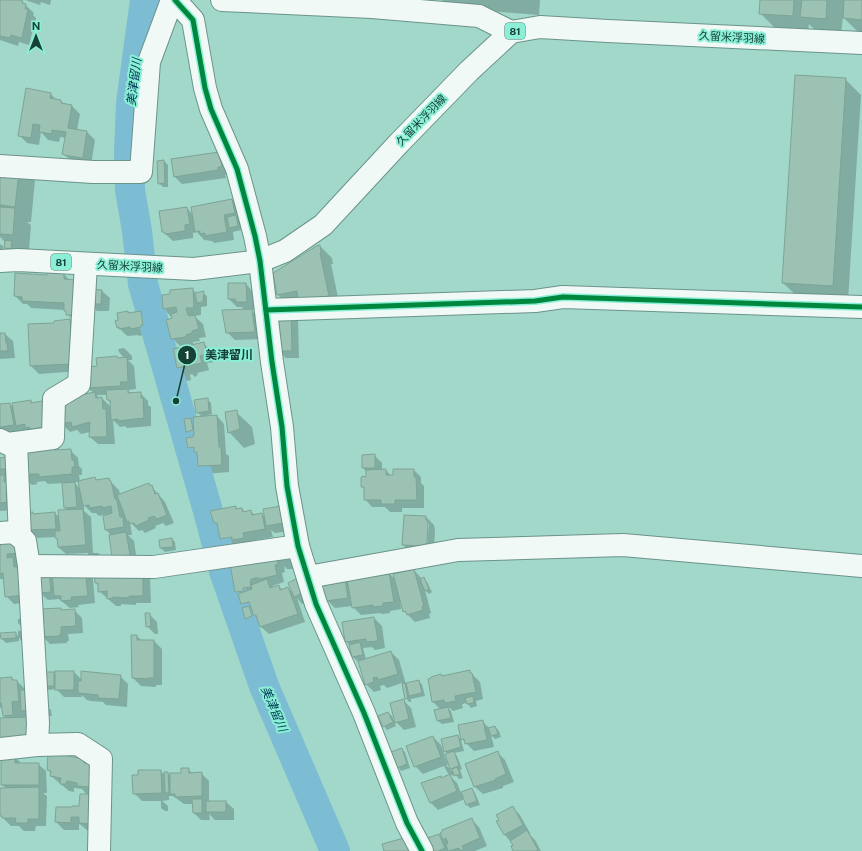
<svg xmlns="http://www.w3.org/2000/svg" width="862" height="851" font-family="'Public Sans','Noto Sans JP',sans-serif">
<style>
.shadow{fill:#0003;fill-rule:evenodd}
.lines{fill:none;stroke-linecap:round;stroke-linejoin:round}
.river{stroke:#7dbdd4;stroke-width:30}
.building{fill:#9cc2b4;stroke:#7da495}
.minor-casing{stroke:#6b938a;stroke-width:24}
.major-casing{stroke:#6b938a;stroke-width:24}
.minor{stroke:#f1f9f7;stroke-width:22}
.major{stroke:#f1f9f7;stroke-width:22}
.cycleway-casing{stroke:#8aefd6;stroke-width:8}
.cycleway{stroke:#00873e;stroke-width:5}
.labels{text-anchor:middle;dominant-baseline:central;stroke-width:4;stroke-linejoin:round;paint-order:stroke}
.shield{fill:#8aefd6;stroke:#397567;stroke-width:1}
.shield-label{font-size:10px;font-weight:bold;fill:#164137}
.street-label{font-size:11px;fill:#164137;stroke:#8aefd6}
.water-label{font-size:12px;font-style:italic;fill:#003a55;stroke:#8aefd6}
.leader{fill:none;stroke:#164137;stroke-width:1.5}
.callout-dot{fill:#164137;stroke:#8aefd6;stroke-width:1.5}
.mark-label{font-size:12px;text-anchor:middle;font-weight:bold;fill:#fff}
.callout-label{font-size:12px;text-anchor:middle;font-weight:bold;fill:#164137;stroke:#8aefd6;stroke-width:4;stroke-linejoin:round;paint-order:stroke}
</style>
<rect width="100%" height="100%" fill="#a1d8ca"/>
<!-- shadow -->
<g class="shadow">
<polygon points="0,0 14,0 22,2 34,13 33,15 36,18 29,45 19,42 18,46 0,40"/>
<polygon points="25,0 51,0 50,5 41,2 40,5"/>
<polygon points="442,0 540,0 539,15 450,8"/>
<polygon points="761,0 862,0 862,34 860,34 843,17 841,34 817,32 809,24 808,32 776,29 760,13"/>
<polygon points="845,79 861,95 848,301 799,298 783,283"/>
<polygon points="27,89 51,94 57,101 61,101 64,104 72,106 80,114 77,130 87,132 95,140 91,165 73,163 63,153 66,138 60,137 59,142 48,140 41,132 39,145 27,143 19,135"/>
<polygon points="219,153 229,174 225,175 226,178 182,184 175,177"/>
<polygon points="164,161 168,165 168,187 163,187 159,183"/>
<polygon points="0,162 19,164 35,180 31,222 27,222 31,225 29,250 15,249 15,252 9,251 5,248 6,243 0,237"/>
<polygon points="232,200 240,207 242,221 240,221 241,230 233,232 234,240 214,243 212,241 204,240 197,232 193,233 193,238 173,241 163,232 187,208 193,215"/>
<polygon points="0,244 3,246 3,253 0,253"/>
<polygon points="320,246 332,258 333,264 331,264 340,307 289,306 278,295"/>
<polygon points="64,274 70,281 75,322 67,314 65,310 31,308 27,304 23,304 15,296"/>
<polygon points="246,284 253,292 254,310 251,310 259,318 263,339 235,340 227,332 245,310 241,307 237,307 229,299"/>
<polygon points="192,289 196,293 203,293 207,296 207,306 201,307 201,315 194,316 203,324 206,337 199,338 200,341 193,342 194,346 204,344 212,351 214,362 207,363 209,370 197,373 198,374 195,377 192,374 190,375 191,380 187,381 184,378 182,372 178,368 194,346 193,344 180,346 172,338 173,319 164,309"/>
<polygon points="102,291 110,298 109,311 97,311 90,303"/>
<polygon points="127,312 130,314 140,312 148,320 151,332 148,333 148,334 139,336 138,335 128,336 126,335 118,327"/>
<polygon points="276,312 298,319 299,358 286,358 278,351"/>
<polygon points="70,320 78,328 79,371 39,374 31,366 55,324"/>
<polygon points="0,334 5,334 13,341 15,358 0,359"/>
<path d="M124,348L132,356V360H128L134,366L136,389L128,390L131,394L140,393L148,401V405L151,407V426L127,428L125,426L120,427L113,420L115,444H98L90,437V432L81,434L77,430L70,432L62,424L94,393L88,388L98,367L97,359L124,358L119,352L118,349ZM97,395H107L108,400L111,403V407L102,398H99Z"/>
<polygon points="207,399 211,403 212,414 205,416 205,417 217,416 224,424 226,454 229,456 229,472 206,474 199,466 198,455 197,456 189,448 194,438 194,434 190,435 187,431 190,419 195,423 202,417 197,412"/>
<polygon points="31,401 33,403 42,402 50,410 53,434 24,433 20,429 21,432 3,435 0,432 0,405 10,404 14,408"/>
<polygon points="236,412 252,427 255,444 244,448 229,432"/>
<path d="M54,449L56,451L70,450L78,458L79,466L82,469V475H79L80,481L95,478L97,481L108,479L119,490L120,495L149,485L151,486L165,502L174,523L166,526L163,523L155,526L156,528L145,533L142,530L139,531L130,522L132,535H128L134,541L137,562L121,564L112,536L106,530L108,514L99,516L96,513H92L84,505V511L91,517L93,553H98L102,557L88,558V553L66,554L58,547V540L56,537L37,538L29,530L33,513L34,515L55,513L60,518L68,511L65,508L63,483L48,484L45,481L37,482V484L32,485L22,475ZM74,482H80L81,490Z"/>
<polygon points="374,455 382,463 382,470 386,470 391,476 414,470 421,477 421,483 424,486 424,508 402,508 402,512 390,512 385,507 372,507 365,499 365,489 362,487 367,478 367,472 363,468"/>
<polygon points="0,459 14,476 5,477 11,483 14,510 0,511"/>
<polygon points="236,507 238,510 242,509 245,512 250,511 255,515 262,514 266,518 280,507 291,531 275,533 271,530 273,537 250,541 251,546 229,547 221,539 218,526 215,522"/>
<path d="M426,517L434,525L435,529L434,551L411,553L403,545ZM427,523H429L427,549H425Z"/>
<polygon points="172,539 175,542 176,550 165,552 161,548"/>
<polygon points="0,542 28,561 16,562 21,566 32,602 14,604 6,596 5,579 0,579"/>
<polygon points="287,555 294,563 295,569 287,569 284,566 285,572 282,573 284,582 272,586 275,588 278,586 283,590 288,588 294,594 296,580 304,588 309,601 302,604 297,598 305,622 269,634 261,627 260,624 254,626 246,618 247,608 242,603 240,596 236,592 276,557 279,560 279,556"/>
<polygon points="142,570 150,578 151,603 136,603 136,605 121,604 121,606 116,606 99,591 99,586 96,583 95,572"/>
<polygon points="414,570 422,579 424,579 427,582 432,592 429,594 425,590 431,613 429,614 430,618 415,622 404,611 401,600 400,601 401,609 390,611 390,613 382,614 380,613 361,615 352,606 335,608 327,600 345,580 349,584 389,573 396,580"/>
<polygon points="85,571 93,579 95,603 78,605 79,607 70,608 59,599 48,600 40,593 38,573"/>
<polygon points="41,610 74,610 82,618 83,633 68,634 69,641 67,641 67,643 50,644 42,636"/>
<polygon points="149,614 157,622 158,634 155,634 147,626"/>
<polygon points="26,618 26,645 19,638 19,641 6,643 2,639 2,634 15,633 18,636 18,631 25,630 18,623 18,619"/>
<polygon points="374,618 382,626 385,648 375,650 372,647 363,648 366,659 391,652 399,660 406,684 418,681 422,684 425,696 411,699 411,702 409,702 406,698 402,683 387,688 384,685 380,686 381,690 374,692 366,684 358,660 357,661 353,657 350,646 346,641"/>
<polygon points="137,636 142,641 154,641 162,649 162,685 156,685 156,687 141,686 133,678"/>
<polygon points="469,671 480,682 483,699 476,701 477,706 471,708 467,703 462,704 463,708 453,711 450,708 448,708 451,711 454,722 442,724 438,721 436,710 440,709 433,702 429,680"/>
<polygon points="74,672 82,680 120,676 128,684 127,707 106,705 103,702 91,701 87,700 82,695 82,697 64,697 56,689 49,690 45,686 53,673 56,676"/>
<polygon points="12,678 14,681 17,681 27,691 51,710 52,716 49,716 45,712 46,726 0,719 6,718 3,716 3,710 0,707 0,679"/>
<polygon points="403,700 411,708 416,727 404,730 396,722"/>
<polygon points="388,713 392,716 396,726 387,730 384,726"/>
<polygon points="482,721 490,729 495,727 499,731 501,737 495,739 491,735 494,747 474,751 462,739"/>
<polygon points="458,736 461,740 464,751 454,753 457,756 462,769 460,770 463,778 459,779 455,774 450,776 457,783 461,793 472,789 475,793 480,805 470,808 467,805 465,799 438,810 430,802 440,777 442,779 450,775 447,772 444,766 423,774 415,766 433,737 441,745 448,765 446,765 454,773 447,755 448,754 445,751"/>
<polygon points="401,749 405,752 410,768 401,771 398,767"/>
<polygon points="497,752 505,760 514,782 503,786 503,788 483,794 475,787"/>
<polygon points="15,757 22,764 38,764 46,771 47,793 43,793 47,796 46,826 36,826 35,831 24,831 19,826 11,826 0,815 7,789 2,785"/>
<polygon points="83,760 88,764 99,831 88,831 81,825 79,824 79,830 64,830 56,822 80,807 87,795 82,789 74,788 74,792 69,791 51,776 52,774 48,770"/>
<polygon points="188,769 193,774 201,773 209,781 209,802 226,802 234,809 234,820 215,820 209,814 210,820 201,820 194,813 193,804 184,804 173,796 169,796 169,800 162,801 168,806 168,811 165,811 161,808 161,801 142,801 134,793 160,771 165,775 168,773 171,776 182,774"/>
<polygon points="512,807 520,815 530,833 529,834 535,840 541,851 515,851 514,846 505,835 498,821"/>
<polygon points="472,820 479,827 487,846 475,851 431,851 439,835 444,840 441,834"/>
</g>
<g class="lines">
<!-- river -->
<polyline class="river" points="145,0 131,103 129,152 130,190 137,231 143,284 208,511 224,571 264,686 335,851"/>
</g>
<!-- building -->
<g class="building">
<polygon points="0,0 19,0 23,1 22,3 26,4 25,9 28,9 22,38 11,35 10,38 0,36"/>
<polygon points="760,0 794,0 793,16 759,14"/>
<polygon points="802,0 827,0 826,19 800,17"/>
<polygon points="844,0 862,0 862,20 843,18"/>
<polygon points="795,75 846,78 833,286 782,283"/>
<polygon points="26,88 51,93 50,98 61,100 61,103 72,105 68,128 87,131 83,157 82,158 64,155 64,154 62,154 66,132 52,130 52,134 39,132 40,125 33,124 31,138 18,136"/>
<polygon points="219,152 222,167 218,167 218,170 174,177 171,159"/>
<polygon points="164,160 165,183 158,184 157,161"/>
<polygon points="0,161 20,163 15,207 0,205"/>
<polygon points="232,199 235,213 224,215 227,232 205,236 205,233 200,234 200,231 195,232 191,207"/>
<polygon points="0,207 15,208 13,235 0,234"/>
<polygon points="187,207 190,224 185,225 185,231 165,234 164,232 162,232 159,211"/>
<polygon points="236,215 238,226 229,228 227,217"/>
<polygon points="5,240 12,241 11,249 4,248"/>
<polygon points="318,245 318,246 320,245 321,252 320,253 329,296 298,300 297,291 277,295 273,273"/>
<polygon points="47,272 64,273 64,279 76,280 75,315 66,315 66,311 64,311 64,303 22,301 22,297 14,296 15,273 47,275"/>
<polygon points="228,283 246,283 247,302 236,302 235,299 228,299"/>
<polygon points="193,288 194,308 186,308 188,315 189,314 189,316 195,315 199,329 192,331 192,333 186,335 186,337 171,339 166,320 172,318 171,314 177,312 176,307 163,309 162,295 170,294 170,290"/>
<polygon points="89,289 102,290 101,304 89,304"/>
<polygon points="204,291 203,302 197,303 195,293"/>
<polygon points="252,309 255,332 226,333 222,310"/>
<polygon points="291,310 292,351 277,351 274,311"/>
<polygon points="128,311 128,313 141,311 143,325 141,325 141,327 131,329 130,327 119,329 119,327 117,328 115,321 118,320 117,313"/>
<polygon points="70,319 72,346 71,364 30,366 28,324 54,323 54,321"/>
<polygon points="0,333 5,333 6,343 7,343 8,351 0,351"/>
<polygon points="204,342 207,354 200,356 202,363 177,368 173,349"/>
<polygon points="117,356 117,358 127,357 128,382 120,382 121,386 87,388 86,367 97,366 96,358"/>
<polygon points="128,389 128,393 141,392 141,398 143,398 144,418 118,421 118,419 111,420 110,400 107,400 106,390"/>
<polygon points="95,392 96,398 102,397 103,409 106,409 107,437 89,437 90,422 72,427 71,422 61,424 61,399"/>
<polygon points="208,398 209,411 196,413 194,400"/>
<polygon points="31,400 31,403 42,401 46,427 30,429 29,427 25,428 25,424 16,426 12,403"/>
<polygon points="10,403 14,425 0,427 0,404"/>
<polygon points="237,410 240,429 228,433 225,412"/>
<polygon points="217,415 219,447 221,447 222,465 198,466 197,452 194,452 194,447 188,448 186,438 193,437 193,435 194,435 193,417"/>
<polygon points="191,418 193,430 186,432 184,419"/>
<polygon points="55,448 55,450 71,449 72,460 74,460 75,467 72,467 72,474 39,477 39,474 30,474 30,477 23,477 20,450"/>
<polygon points="375,454 375,468 362,468 362,455"/>
<polygon points="6,457 7,469 0,469 0,458"/>
<polygon points="386,469 386,475 393,475 393,469 414,469 414,477 416,477 417,500 395,500 395,504 381,504 381,500 364,500 364,487 361,487 361,478 362,476 366,477 366,470"/>
<polygon points="0,475 4,475 4,482 8,481 9,492 6,492 7,502 0,503"/>
<polygon points="95,477 96,480 109,478 110,481 111,481 115,499 117,501 120,517 123,517 124,527 105,530 103,516 112,513 111,506 102,508 102,506 90,508 89,505 83,506 78,481"/>
<polygon points="75,482 77,507 64,508 62,483"/>
<polygon points="149,483 150,486 152,485 155,494 158,493 167,515 157,519 154,516 148,518 149,520 136,526 134,523 130,524 129,521 127,522 117,495"/>
<polygon points="236,506 236,509 242,508 243,512 251,510 252,515 262,513 265,529 243,533 244,538 232,540 232,537 220,539 217,523 214,523 210,511"/>
<polygon points="281,506 283,523 266,526 263,509"/>
<polygon points="83,509 86,545 58,547 57,538 55,538 55,531 60,531 58,510"/>
<polygon points="33,512 33,514 55,512 56,529 29,530 24,513"/>
<polygon points="404,515 426,516 426,520 428,520 427,544 425,544 424,546 402,545"/>
<polygon points="126,532 130,555 112,557 109,535"/>
<polygon points="172,538 173,547 160,548 159,540"/>
<polygon points="20,540 21,553 7,554 7,558 13,557 14,567 22,566 25,595 5,597 3,573 0,574 0,541"/>
<polygon points="276,556 278,565 275,565 277,575 260,579 259,578 254,578 254,579 251,579 251,582 250,582 251,587 243,588 244,591 235,592 230,564"/>
<polygon points="143,569 143,596 129,596 129,598 113,597 113,598 107,599 107,591 98,592 98,583 95,583 94,571"/>
<polygon points="414,569 424,606 422,606 423,610 407,615 405,611 403,612 393,574"/>
<polygon points="85,570 88,596 71,597 72,600 61,601 61,596 54,596 52,571"/>
<polygon points="49,571 51,592 39,593 37,572"/>
<polygon points="389,572 394,602 383,603 383,606 373,607 373,605 352,608 347,579"/>
<polygon points="424,577 429,589 425,591 420,579"/>
<polygon points="267,579 270,588 279,585 280,590 288,587 298,614 260,627 256,615 254,616 249,602 241,604 238,594 252,589 251,585"/>
<polygon points="296,579 302,593 294,597 288,583"/>
<polygon points="345,579 348,598 326,601 321,583"/>
<polygon points="249,606 252,616 245,619 242,608"/>
<polygon points="61,608 61,610 75,609 76,626 61,627 61,634 60,634 60,636 41,637 40,609"/>
<polygon points="145,613 150,613 151,626 146,627"/>
<polygon points="374,617 378,641 366,642 366,639 345,642 342,622"/>
<polygon points="16,632 16,638 1,639 0,633"/>
<polygon points="131,635 137,635 137,640 154,640 154,678 148,678 148,679 132,678"/>
<polygon points="360,642 363,655 352,657 349,645"/>
<polygon points="391,651 398,674 378,680 377,677 373,678 374,682 365,685 358,661"/>
<polygon points="470,670 470,673 472,673 476,692 455,696 456,701 445,703 444,700 432,702 428,679 431,678 431,677 441,674 442,676"/>
<rect x="55" y="671" width="19" height="19"/>
<polygon points="81,671 121,675 119,699 98,698 98,695 78,693 78,681 81,681"/>
<rect x="44" y="672" width="10" height="14"/>
<polygon points="12,677 12,680 17,680 19,701 12,702 13,715 3,716 1,703 0,703 0,678"/>
<polygon points="419,680 422,693 409,696 406,683"/>
<polygon points="405,683 408,698 405,699 402,684"/>
<polygon points="20,690 29,690 31,710 21,711"/>
<polygon points="473,696 474,703 467,704 465,698"/>
<polygon points="404,699 409,719 395,723 390,703"/>
<polygon points="448,707 451,718 437,721 434,710"/>
<polygon points="388,712 393,722 383,727 378,716"/>
<polygon points="29,717 30,738 0,739 0,718"/>
<polygon points="483,720 487,740 465,744 464,739 461,740 458,725"/>
<polygon points="495,726 498,734 491,736 488,728"/>
<polygon points="458,735 461,747 444,752 441,739"/>
<polygon points="433,736 441,757 414,767 406,746"/>
<polygon points="402,748 407,764 397,768 391,752"/>
<polygon points="454,751 459,766 450,769 445,754"/>
<polygon points="498,751 506,774 495,779 496,780 474,787 465,764"/>
<polygon points="48,752 84,759 84,763 91,763 90,787 77,786 77,783 67,781 66,784 60,784 61,778 50,776 51,771 47,770"/>
<polygon points="1,756 15,756 15,763 39,763 39,785 1,785"/>
<polygon points="457,767 460,774 454,776 452,769"/>
<polygon points="181,768 189,768 189,773 202,772 202,796 175,797 175,794 170,794 170,773 181,773"/>
<polygon points="138,770 161,770 162,793 133,794 132,775 138,775"/>
<polygon points="164,772 168,772 169,793 165,793"/>
<polygon points="450,774 457,791 430,803 421,783 441,776 441,778"/>
<polygon points="39,787 39,819 28,819 28,823 15,823 16,818 2,818 2,816 0,816 0,788"/>
<polygon points="472,788 477,801 466,805 461,792"/>
<polygon points="80,794 93,794 92,824 79,823 79,817 71,817 71,823 55,822 56,807 72,807 72,806 79,806"/>
<polygon points="192,799 202,799 202,813 193,813"/>
<rect x="206" y="801" width="20" height="11"/>
<polygon points="513,806 523,825 504,835 496,821 499,820 496,815"/>
<polygon points="472,818 480,838 462,846 464,849 460,851 459,848 448,851 446,844 448,843 446,838 443,840 440,833 442,832 442,830"/>
<polygon points="527,830 538,850 536,851 513,851 511,846 513,845 510,841"/>
<polygon points="439,834 445,848 438,851 430,851 425,839"/>
<polygon points="404,838 410,851 384,851 382,844"/>
</g>
<g class="lines">
<!-- minor casing -->
<g class="minor-casing">
<g id="minor">
<polyline points="175,0 193,20 205,88 211,109 237,169 255,236 260,261 272,362 282,427 287,486 298,546 316,604 364,713 407,823 422,851"/>
<polyline points="222,0 372,7 479,16 511,32"/>
<polyline points="0,166 93,172 141,172 149,62 172,0"/>
<polyline points="266,310 535,301 563,297 862,307"/>
<polyline points="0,440 8,444 53,438 54,399 79,384 86,264"/>
<polyline points="16,443 20,537"/>
<polyline points="0,533 14,532 25,541 29,566 38,723 37,745 0,749"/>
<polyline points="29,566 154,567 298,546"/>
<polyline points="308,577 458,550 623,545 862,566"/>
<polyline points="37,745 78,744 101,759 99,851"/>
</g>
</g>
<!-- major casing -->
<g class="major-casing">
<polyline id="major" points="0,261 18,260 76,263 194,269 260,261 285,251 323,225 399,143 469,71 511,32 540,27 608,31 862,43"/>
</g>
<!-- minor -->
<use href="#minor" class="minor"/>
<!-- major -->
<use href="#major" class="major"/>
<!-- cycleway casing -->
<g class="cycleway-casing">
<g id="cycleway">
<polyline points="175,0 193,20 205,88 211,109 237,169 255,236 260,261 272,362 282,427 287,486 298,546 316,604 364,713 407,823 422,851"/>
<polyline points="266,310 535,301 563,297 862,307"/>
</g>
</g>
<!-- cycleway -->
<use href="#cycleway" class="cycleway"/>
</g>
<g class="labels">
<!-- shield labels -->
<g class="shield">
<rect x="505" y="23" width="20" height="16" rx="3"/>
<rect x="51" y="254" width="20" height="16" rx="3"/>
</g>
<g class="shield-label">
<text x="515" y="31">81</text>
<text x="61" y="262">81</text>
</g>
<!-- street labels -->
<g class="street-label">
<text transform="translate(732 37) rotate(3)">久留米浮羽線</text>
<text transform="translate(421 120) rotate(-46)">久留米浮羽線</text>
<text transform="translate(130 266) rotate(3)">久留米浮羽線</text>
</g>
<!-- water labels -->
<g class="water-label">
<text transform="translate(134 82) rotate(-83)">美津留川</text>
<text transform="translate(274 709) rotate(67)">美津留川</text>
</g>
</g>
<!-- callouts -->
<path class="leader" d="M176 401L187 355"/>
<g class="callout-dot">
<circle cx="176" cy="401" r="4"/>
<circle cx="187" cy="355" r="10"/>
</g>
<g class="mark-label">
<text x="187" y="359">1</text>
</g>
<g class="callout-label">
<text x="229" y="359">美津留川</text>
</g>
<!-- north arrow -->
<g transform="translate(36 36)" stroke="#8aefd6" stroke-width="3" paint-order="stroke">
<path d="M0-3L7 15L0 10L-7 15Z" fill="#164137"/>
<text y="-6" font-size="11" font-weight="bold" text-anchor="middle" fill="#164137">N</text>
</g>
</svg>
